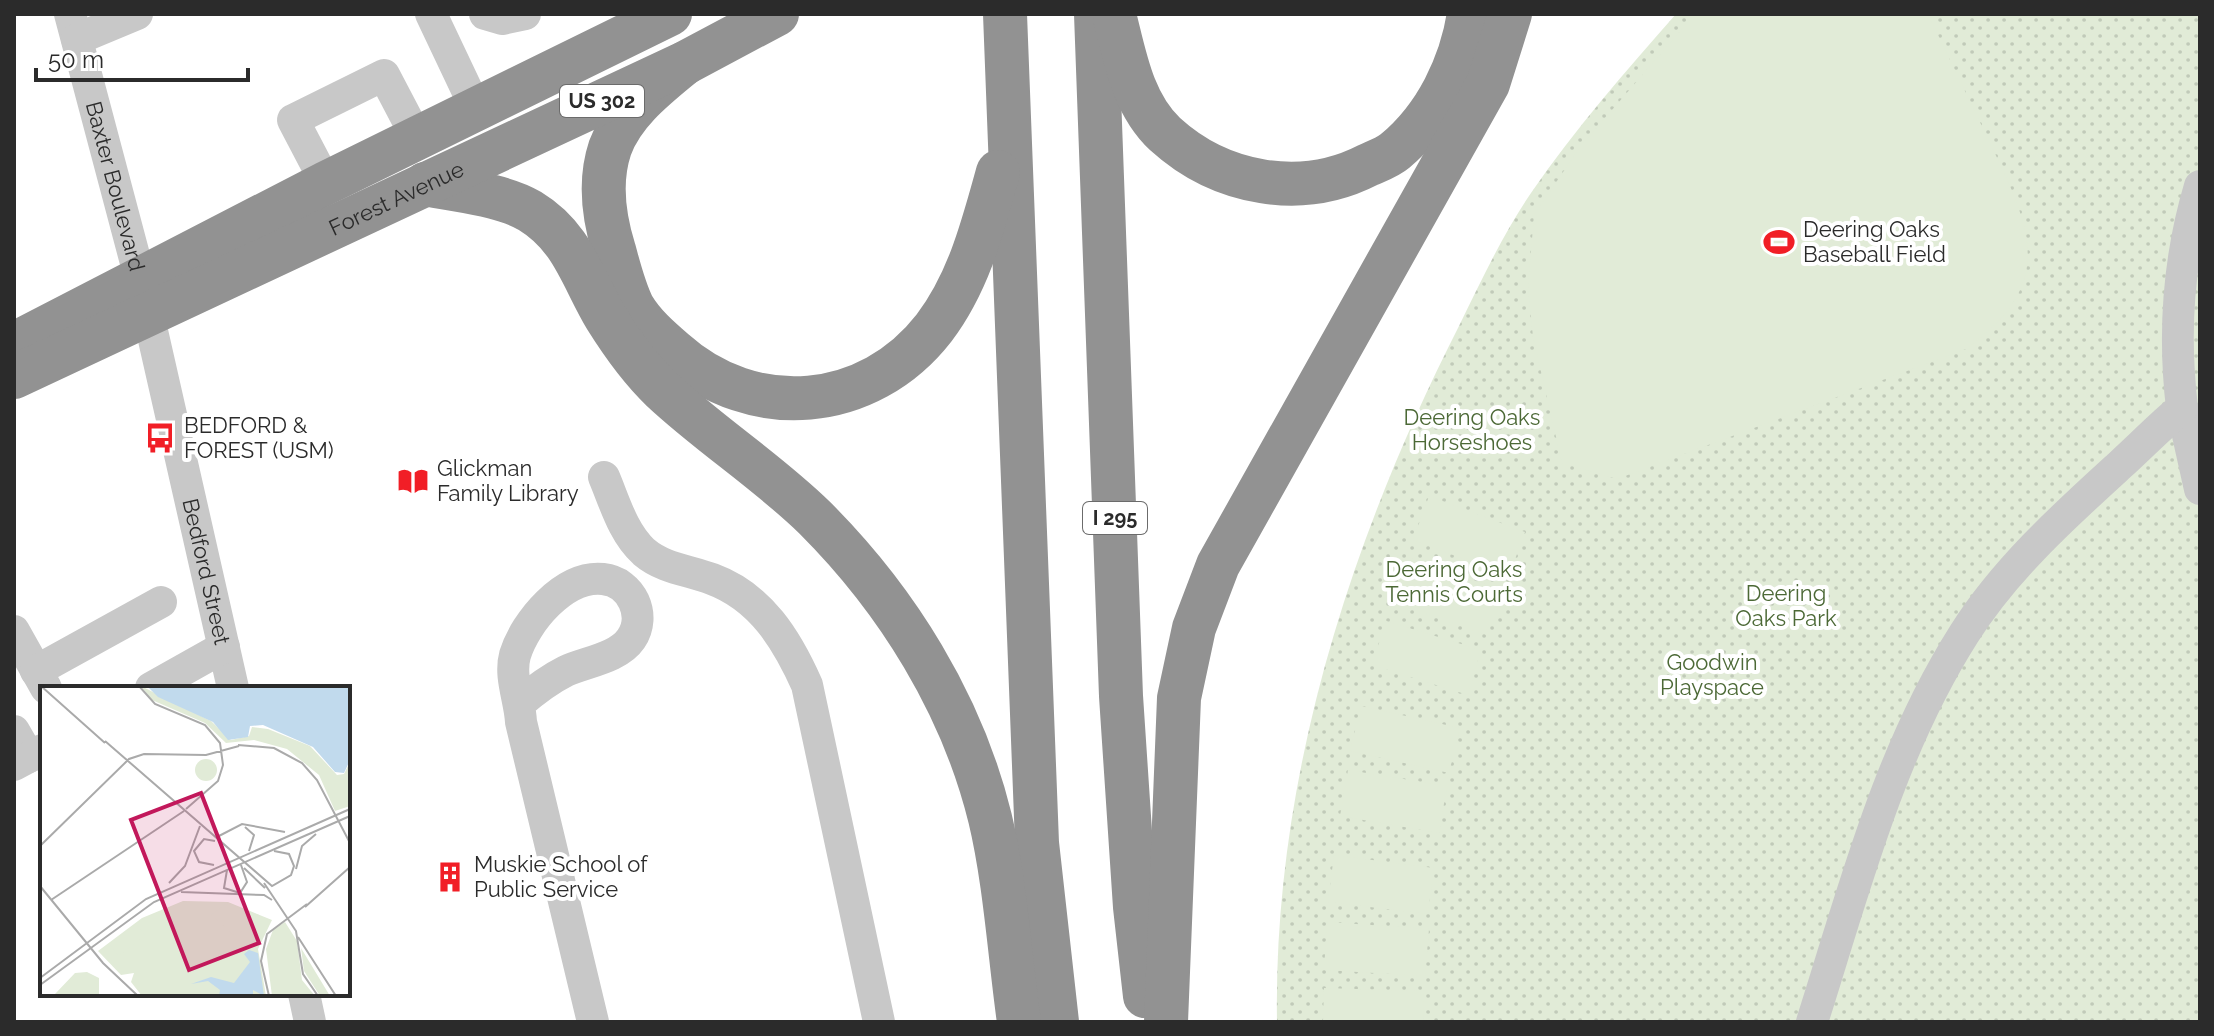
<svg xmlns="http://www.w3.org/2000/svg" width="2214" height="1036" font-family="Raleway,sans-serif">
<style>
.green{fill:url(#green-dots)}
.pitch{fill:#e1ebd7}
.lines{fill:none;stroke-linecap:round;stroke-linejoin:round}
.minor{stroke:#c8c8c8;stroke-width:32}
.highway{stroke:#929292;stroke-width:44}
.labels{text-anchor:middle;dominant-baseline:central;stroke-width:8;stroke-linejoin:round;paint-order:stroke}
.shield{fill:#fff;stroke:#6b6b6b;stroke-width:2}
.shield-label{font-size:20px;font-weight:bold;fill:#2b2b2b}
.street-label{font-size:22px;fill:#2b2b2b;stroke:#fff}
.poi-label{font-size:22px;fill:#2b2b2b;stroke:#fff;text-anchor:start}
.park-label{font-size:22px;fill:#4c6936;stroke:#fff}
.inset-road{fill:none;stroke:#aaa;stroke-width:2}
.view{fill:#c2185b;fill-opacity:0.15;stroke:#c2185b;stroke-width:4}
.inset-edge{fill:none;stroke:#2b2b2b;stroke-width:4}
</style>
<defs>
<pattern id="green-dots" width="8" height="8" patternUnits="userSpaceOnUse" patternTransform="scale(2)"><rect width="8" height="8" fill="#e1ebd7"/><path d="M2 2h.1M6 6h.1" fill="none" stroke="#c1cab9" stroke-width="1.8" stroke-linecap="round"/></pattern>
</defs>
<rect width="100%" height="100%" fill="#fff"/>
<!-- green -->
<path class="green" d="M1676,14H2200V1022H1277C1273,780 1350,540 1459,326C1481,281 1503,234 1531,193C1575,129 1625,72 1676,14Z"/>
<!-- pitch -->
<g class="pitch">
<path d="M1695,14H1928C1948,56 1969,99 1989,141C2031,228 2058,283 1966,349L1617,479L1562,463L1533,337L1528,287L1534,215L1580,147Z"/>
<polygon points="1429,496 1525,532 1509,576 1413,540"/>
<polygon points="1407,557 1502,590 1487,635 1392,602"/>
<polygon points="1386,621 1481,650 1468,695 1372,665"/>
<polygon points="1361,706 1460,728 1449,773 1350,751"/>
<polygon points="1348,770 1447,786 1439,833 1340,816"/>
<polygon points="1334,855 1434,868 1428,914 1328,902"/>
<polygon points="1327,922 1429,929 1425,976 1324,970"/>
<polygon points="1324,988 1424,991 1423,1022 1323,1022"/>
</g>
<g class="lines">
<!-- minor -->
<g class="minor">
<path id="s1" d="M70,14L140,278L233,688"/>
<polyline points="431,14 476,109"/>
<polyline points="485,14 502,19 525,14"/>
<polyline points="77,39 137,14"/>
<polyline points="326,183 293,120 384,75 417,138"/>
<polyline points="2182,408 2200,489"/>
<path d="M604,477C615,503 623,533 644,552C664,569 689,570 712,579C761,597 787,640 807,685L879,1022"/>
<polyline points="14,631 46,688"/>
<polyline points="36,671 161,602"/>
<polyline points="151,688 224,647"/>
<path d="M520,703C535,690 548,680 566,671C586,662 618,658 631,639C647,616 632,582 603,579C564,575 525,622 515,655C509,677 520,700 521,722L593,1022"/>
<polyline points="14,731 29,757"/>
<polyline points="14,765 42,750"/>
<polyline points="304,994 310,1022"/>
<path d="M1812,1022C1854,890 1889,752 1964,634C2005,569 2064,516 2120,465C2141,446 2160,426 2182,408C2173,331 2178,260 2200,186"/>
</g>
<!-- highway -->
<g class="highway">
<polyline points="1005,14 1037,843 1057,1022"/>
<polyline points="1096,14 1121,696 1135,907 1145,996"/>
<path d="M1115,18C1125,58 1133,104 1165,134C1221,185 1302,199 1368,165C1377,161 1388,157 1395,151C1436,117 1461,65 1469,14"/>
<path d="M685,63C656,87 623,112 610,148C599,181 604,218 614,250C619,268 624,289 633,307C643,324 659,338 674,351C753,422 869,412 934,328C969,282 983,226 998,172"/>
<path d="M425,184C458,191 501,194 530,211C573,237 582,278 606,318C621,342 641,370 662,390C710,435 767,471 815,518C897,600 962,704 990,818C1005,880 1010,958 1019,1022"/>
<polyline points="14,344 326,183 670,14"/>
<path id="s2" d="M14,377L685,63L777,14"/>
<polyline points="1166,1022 1179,698 1194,628 1218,565 1488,84 1510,14"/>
</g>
</g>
<!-- icons -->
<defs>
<g id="stadium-bare" transform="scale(2.4)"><path d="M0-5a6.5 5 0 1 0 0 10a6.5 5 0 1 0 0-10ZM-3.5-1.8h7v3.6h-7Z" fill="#f11e26" stroke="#fff" stroke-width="2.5" paint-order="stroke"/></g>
<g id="bus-bare" transform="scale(2.4)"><path d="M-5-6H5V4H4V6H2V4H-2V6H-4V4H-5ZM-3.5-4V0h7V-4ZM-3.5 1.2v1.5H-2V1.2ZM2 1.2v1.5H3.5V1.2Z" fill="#f11e26" stroke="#fff" stroke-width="2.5" paint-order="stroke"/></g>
<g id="library-bare" transform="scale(2.4)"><path d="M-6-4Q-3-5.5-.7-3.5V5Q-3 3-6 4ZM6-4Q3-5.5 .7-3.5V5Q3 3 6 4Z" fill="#f11e26" stroke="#fff" stroke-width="2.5" paint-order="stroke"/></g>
<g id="building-bare" transform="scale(2.4)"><path d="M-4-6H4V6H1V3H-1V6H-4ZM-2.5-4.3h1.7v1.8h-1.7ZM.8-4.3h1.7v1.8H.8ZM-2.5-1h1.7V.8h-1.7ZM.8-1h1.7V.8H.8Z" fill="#f11e26" stroke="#fff" stroke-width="2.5" paint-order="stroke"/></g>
</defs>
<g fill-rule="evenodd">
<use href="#stadium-bare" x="1779" y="242"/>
<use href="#bus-bare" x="160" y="438"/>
<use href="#library-bare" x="413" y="481"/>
<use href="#building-bare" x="450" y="877"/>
</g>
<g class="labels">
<!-- shield labels -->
<g class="shield">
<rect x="560" y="85" width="84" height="32" rx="6"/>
<rect x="1083" y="502" width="64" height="32" rx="6"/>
</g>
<g class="shield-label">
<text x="602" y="101">US 302</text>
<text x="1115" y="518">I 295</text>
</g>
<!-- street labels -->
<g class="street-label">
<text stroke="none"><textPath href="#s1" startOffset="178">Baxter Boulevard</textPath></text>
<text stroke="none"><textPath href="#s2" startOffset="422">Forest Avenue</textPath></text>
<text stroke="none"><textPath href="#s1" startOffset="574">Bedford Street</textPath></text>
</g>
<!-- poi labels -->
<g class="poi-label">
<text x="1803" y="229">Deering Oaks<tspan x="1803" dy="25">Baseball Field</tspan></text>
<text x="184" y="425">BEDFORD &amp;<tspan x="184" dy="25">FOREST (USM)</tspan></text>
<text x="437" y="468">Glickman<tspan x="437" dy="25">Family Library</tspan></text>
<text x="474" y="864">Muskie School of<tspan x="474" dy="25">Public Service</tspan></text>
</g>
<!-- park labels -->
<g class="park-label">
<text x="1472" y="417">Deering Oaks<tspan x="1472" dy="25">Horseshoes</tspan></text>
<text x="1454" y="569">Deering Oaks<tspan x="1454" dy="25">Tennis Courts</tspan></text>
<text x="1786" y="593">Deering<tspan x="1786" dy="25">Oaks Park</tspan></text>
<text x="1712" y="662">Goodwin<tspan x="1712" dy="25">Playspace</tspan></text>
</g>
</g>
<!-- overview -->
<g transform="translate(40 686)">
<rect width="310" height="310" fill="#fff"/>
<path d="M101,0L171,35L191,54L209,50L212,41L228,43L270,60L297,89L304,88L310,76V120L295,125L279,89L247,63L214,54L186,57L165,37L112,14ZM155 84a11 11 0 1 1 22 0a11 11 0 1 1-22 0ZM143,215L188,216L232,234L218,263L226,310H102L91,296L94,287L81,289L58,265L102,232ZM245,236L257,255L262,294L275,310H232L226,263L233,244ZM261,262L290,310H280L264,285Z" fill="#e1ebd7"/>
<path d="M187,217L219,229L196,251L171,229ZM96,238L105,250L78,270L69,258ZM47,286L59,292V310L15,308L35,287Z" fill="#e1ebd7"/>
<path d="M107,0H310V74L304,87L295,86L273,61L223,39L210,40L208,51L188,54L173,36L118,11ZM209,264L218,267L224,310L213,304V310H179L180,304L168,295L151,298L171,291L194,297L210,276L204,268Z" fill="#c1daed"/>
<path class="inset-road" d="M1,0L65,57M99,0L115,18L165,39L180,57L183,79L178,95L146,123M65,55L232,200L251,189L254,180L249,168L234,165M198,59L234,62L262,77L277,94L310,157M205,141L214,149L209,165M177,151L202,138L245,146M0,160L89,73L104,68L166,69L199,60M174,179L159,176L154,165L164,153L175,155M204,182L225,202M256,183L262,160L276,148M187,184L184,202L200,207L207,196L201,179M129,197L145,180L160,140M224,197L256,245L263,288L278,310M0,200L63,277L98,310M141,206L224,209L232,214M11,214L144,125M265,221L310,181M258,251L296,310M0,292L106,213L310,123M0,299L114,216L310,130M229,310L221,275L227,248L267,218"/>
<path class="view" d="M161,107L219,257L149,284L91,134Z"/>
<rect width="310" height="310" class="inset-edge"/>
</g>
<!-- border -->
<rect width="2214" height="1036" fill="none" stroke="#2b2b2b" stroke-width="32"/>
<!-- scale -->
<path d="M36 68v12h212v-12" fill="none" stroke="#2b2b2b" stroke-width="4"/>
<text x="48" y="68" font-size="24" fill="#2b2b2b" stroke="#ffffff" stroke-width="6" paint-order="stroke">50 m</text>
</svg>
